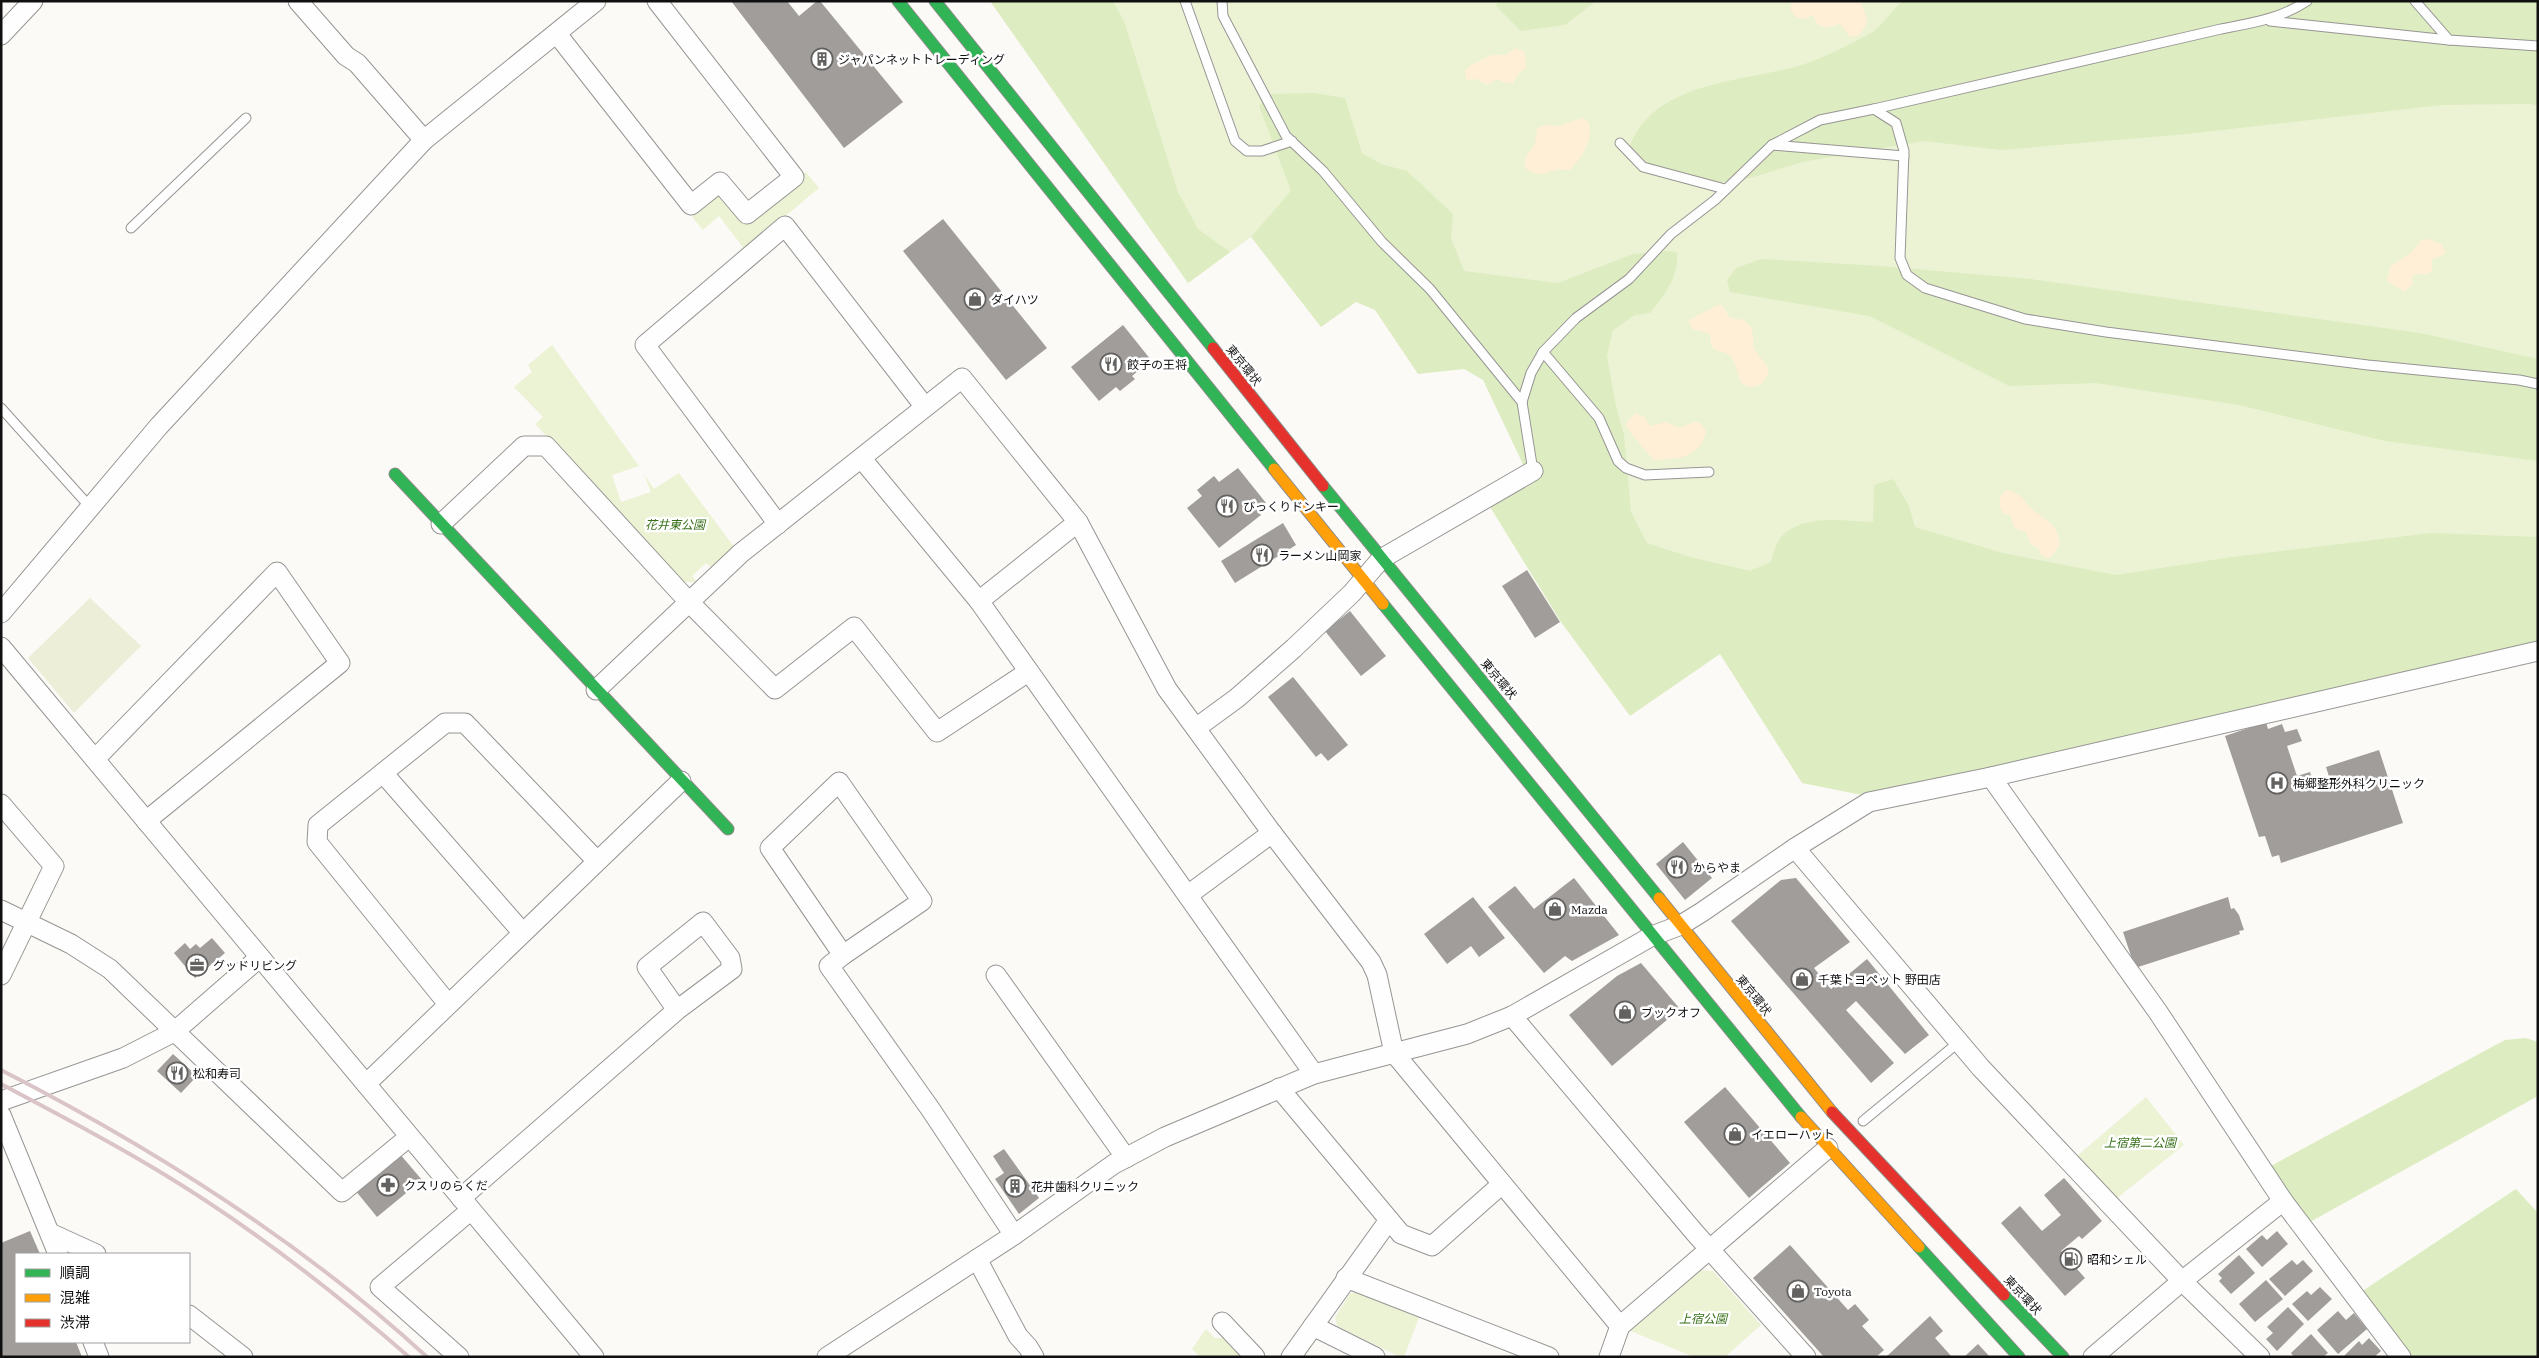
<svg xmlns="http://www.w3.org/2000/svg" width="2539" height="1358" font-family="'IBM Plex Serif','Noto Sans JP',serif">
<style>
.green{fill:#ebf3d4}
.forest{fill:#ddecc1}
.sand{fill:#feefd6}
.cemetery{fill:#eceed8}
.building{fill:#a09d9b}
.lines{fill:none;stroke-linecap:round;stroke-linejoin:round}
.lane-casing{stroke:#969594;stroke-width:11}
.street-casing{stroke:#969594;stroke-width:21}
.fast-casing{stroke:#8d8c8a;stroke-width:13}
.slow-casing{stroke:#8d8c8a;stroke-width:13}
.jam-casing{stroke:#8d8c8a;stroke-width:13}
.lane{stroke:#fffefe;stroke-width:9}
.street{stroke:#fffefe;stroke-width:19}
.fast{stroke:#30b455;stroke-width:11}
.slow{stroke:#ff9f0a;stroke-width:11}
.jam{stroke:#e5322d;stroke-width:11}
.rail{stroke:#dac4c8;stroke-width:4}
.labels{text-anchor:middle;dominant-baseline:central;stroke-width:5;stroke-linejoin:round;paint-order:stroke}
.poi-label{font-size:12px;fill:#101010;stroke:#fff;text-anchor:start}
.street-label{font-size:12px;fill:#101010;stroke:#fff}
.park-label{font-size:12px;font-style:italic;fill:#387019;stroke:#fff}
</style>
<rect width="100%" height="100%" fill="#fcfaf6"/>
<!-- green -->
<g class="green">
<polygon points="1009,1 2538,1 2538,641 1979,769 1523,473 1519,407 1299,202 1188,283"/>
<polygon points="806,172 819,188 745,250 719,216 703,230 692,217 715,196 725,197 746,223"/>
<polygon points="552,345 639,466 612,475 621,502 651,492 644,474 654,489 679,473 734,547 712,568 706,563 692,576 697,582 684,582 535,424 543,417 514,387 532,372 528,365"/>
<polygon points="2146,1097 2184,1145 2117,1198 2077,1156"/>
<polygon points="1700,1270 1713,1271 1761,1325 1725,1357 1694,1357 1628,1330"/>
<polygon points="1359,1291 1420,1315 1404,1357 1400,1357 1337,1326 1335,1317 1350,1294"/>
<polygon points="1206,1329 1215,1338 1226,1338 1244,1357 1200,1357 1192,1349"/>
</g>
<!-- forest -->
<g class="forest">
<polygon points="990,1 1113,1 1124,21 1178,192 1198,229 1230,252 1188,283"/>
<polygon points="1498,1 1596,1 1565,25 1521,31 1496,6"/>
<path d="M1903,1H2538V106L2530,104L2442,105L2187,134L2001,150L1924,141L1802,162L1750,178L1715,183L1646,165L1630,146C1655,79 1749,82 1805,64C1818,60 1864,38 1874,31C1885,22 1892,9 1903,1Z"/>
<path d="M1314,93L1345,98L1362,153L1381,164L1407,171L1453,214L1451,238L1464,271L1558,283L1633,254L1667,251L1677,252C1679,276 1665,295 1650,313L1635,315L1613,330L1607,356L1616,407L1624,435L1631,512L1647,543L1690,557L1750,571L1771,562C1773,555 1776,543 1781,537C1803,513 1844,521 1873,522L1874,485L1893,479L1909,506L1915,527L2003,553L2116,575L2232,557L2431,533L2538,537V641L1867,796L1802,783L1720,654L1630,716L1561,622L1487,502L1530,479L1483,380L1464,369L1418,374L1375,310L1356,302L1321,327L1251,237L1291,191L1259,106L1270,94Z"/>
<polygon points="1761,259 1881,266 2030,279 2420,333 2538,359 2538,461 2385,441 2239,405 2096,383 2009,386 1869,316 1730,292 1727,280 1736,268"/>
<polygon points="2526,1038 2538,1042 2538,1096 2308,1223 2269,1167 2505,1040"/>
<polygon points="2516,1189 2538,1213 2538,1357 2413,1357 2361,1292"/>
</g>
<!-- sand -->
<g class="sand">
<path d="M1791,1H1861C1865,20 1873,18 1859,35L1850,37L1840,24L1825,28L1816,23L1813,15L1805,19L1797,18L1791,11Z"/>
<polygon points="1516,48 1525,52 1526,68 1519,73 1513,83 1505,83 1496,79 1488,85 1476,79 1466,80 1465,71 1468,67 1491,55 1505,55"/>
<path d="M1582,118L1587,120C1597,136 1581,159 1570,170C1566,170 1561,169 1557,170C1544,173 1539,178 1525,168V158L1535,144L1537,128L1546,125L1559,126Z"/>
<polygon points="2429,239 2442,245 2446,252 2442,256 2432,259 2432,270 2429,274 2415,274 2412,277 2412,285 2404,292 2387,281 2390,267 2409,254 2422,240"/>
<path d="M1722,305L1730,318L1744,320L1752,328L1754,349L1767,366L1769,373L1762,384C1735,394 1741,372 1732,358C1727,350 1715,353 1712,346C1710,343 1711,338 1710,334C1701,330 1690,333 1689,320L1716,306Z"/>
<path d="M1636,413L1644,417L1651,426L1666,422L1679,428L1694,422L1701,423L1706,431C1702,458 1677,459 1654,460C1649,455 1629,432 1626,425L1629,419Z"/>
<path d="M2006,490C2019,491 2023,500 2031,508C2044,521 2058,521 2060,545L2051,557L2046,558L2040,554L2039,549L2030,543L2026,532L2015,529L2010,515L2004,514L2000,508V497Z"/>
</g>
<!-- cemetery -->
<polygon class="cemetery" points="90,598 141,646 74,713 28,658"/>
<!-- building -->
<g class="building">
<polygon points="731,1 787,1 799,16 817,1 820,1 903,102 844,148"/>
<polygon points="943,219 1047,348 1006,380 903,251"/>
<polygon points="1123,325 1151,360 1132,376 1135,379 1120,391 1116,387 1099,401 1071,367"/>
<polygon points="1238,468 1266,503 1257,510 1261,515 1219,548 1187,508 1202,496 1197,490 1214,476 1219,482"/>
<polygon points="1283,523 1296,545 1235,583 1221,561"/>
<polygon points="1527,570 1560,622 1535,638 1502,586"/>
<polygon points="1350,611 1386,656 1361,676 1325,631"/>
<polygon points="1293,677 1348,745 1328,761 1321,753 1316,757 1268,697"/>
<polygon points="2266,722 2268,729 2282,724 2285,732 2297,729 2302,741 2287,746 2297,776 2310,772 2316,790 2332,786 2326,767 2379,750 2403,823 2281,863 2279,855 2272,857 2265,836 2259,837 2225,736"/>
<polygon points="1683,842 1712,878 1685,900 1656,864"/>
<polygon points="1574,878 1619,935 1572,961 1565,956 1544,973 1488,907 1515,886 1534,909"/>
<polygon points="1796,878 1850,942 1814,968 1831,989 1867,959 1929,1035 1905,1054 1856,1001 1846,1010 1894,1063 1871,1083 1731,921 1781,880"/>
<polygon points="1473,897 1505,938 1479,957 1471,946 1447,964 1424,934"/>
<polygon points="2228,897 2231,909 2234,908 2239,915 2244,930 2239,931 2240,934 2135,968 2123,932"/>
<polygon points="212,938 225,953 195,978 174,953 185,943 190,949 196,944 200,948"/>
<polygon points="1641,963 1680,1009 1612,1066 1569,1015 1617,976"/>
<polygon points="173,1054 197,1076 181,1093 157,1071"/>
<polygon points="1725,1087 1790,1163 1749,1198 1684,1122"/>
<polygon points="1004,1149 1039,1198 1019,1214 995,1179 1004,1173 993,1156"/>
<polygon points="399,1153 422,1180 377,1217 355,1190"/>
<polygon points="2064,1178 2102,1221 2082,1239 2079,1236 2061,1251 2085,1278 2065,1296 2001,1223 2020,1206 2042,1231 2061,1215 2044,1195"/>
<polygon points="30,1231 40,1254 16,1254 16,1342 76,1342 82,1357 1,1357 1,1243"/>
<polygon points="2277,1231 2288,1244 2262,1267 2246,1249 2262,1235 2267,1240"/>
<polygon points="1790,1245 1848,1310 1855,1304 1869,1320 1862,1326 1884,1350 1876,1357 1824,1357 1753,1278"/>
<polygon points="2239,1255 2255,1273 2231,1294 2219,1281 2222,1278 2218,1274"/>
<polygon points="2292,1260 2297,1265 2303,1260 2313,1271 2285,1296 2269,1279"/>
<polygon points="2266,1280 2283,1299 2255,1322 2239,1304"/>
<polygon points="2320,1287 2332,1299 2308,1321 2292,1304 2307,1291 2311,1295"/>
<polygon points="2288,1307 2304,1324 2277,1351 2266,1339 2273,1333 2267,1327"/>
<polygon points="2338,1311 2346,1320 2354,1313 2367,1329 2338,1354 2317,1330"/>
<polygon points="1930,1316 1943,1331 1935,1338 1952,1357 1886,1357"/>
<polygon points="2311,1334 2328,1353 2323,1357 2294,1357 2291,1353"/>
<polygon points="2369,1338 2381,1351 2374,1357 2343,1357 2359,1341 2362,1345"/>
<polygon points="1978,1344 1990,1357 1964,1357"/>
</g>
<g class="lines">
<!-- lane casing -->
<g class="lane-casing">
<g id="lane">
<polyline points="1185,1 1235,141 1247,151 1262,151 1292,141"/>
<polyline points="1222,1 1223,16 1286,136 1323,171 1382,242 1430,289 1522,402 1533,471"/>
<polyline points="2415,1 2449,40"/>
<polyline points="2270,21 2449,40 2538,46"/>
<path d="M1874,109L2221,29C2252,23 2280,19 2307,1"/>
<polyline points="1620,143 1643,167 1725,189"/>
<polyline points="1772,145 1904,156"/>
<polyline points="131,228 246,118"/>
<polyline points="1543,352 1599,418 1618,461 1626,468 1645,475 1709,472"/>
<polyline points="1522,402 1531,373 1543,352 1576,318 1629,279 1671,234 1715,200 1772,145 1820,120 1874,109 1896,123 1904,151 1900,258 1907,275 1925,288 2025,319 2106,332 2368,365 2519,380 2538,384"/>
<polyline points="1,408 90,507"/>
<polyline points="1863,1121 1959,1042"/>
</g>
</g>
<!-- street casing -->
<g class="street-casing">
<g id="street">
<polyline points="298,1 346,56 357,63 424,140"/>
<polyline points="557,34 691,205 720,182 747,214 794,177 657,1"/>
<polyline points="1,35 33,1"/>
<polyline points="862,459 979,601 1314,1074"/>
<polyline points="441,524 524,446 546,446 689,602 775,689 854,627 937,732 1028,672"/>
<polyline points="778,524 645,345 785,226 925,407"/>
<polyline points="979,601 1078,522"/>
<polyline points="1,613 159,426 424,140 596,1"/>
<polyline points="1,647 594,1357"/>
<polyline points="596,690 741,553 962,378 1078,522 1167,689 1272,833 1371,962 1377,975 1394,1053 1620,1326"/>
<polyline points="1196,728 1237,698 1294,648 1352,593 1381,559 1533,471"/>
<polyline points="95,759 277,572 340,663 146,821"/>
<polyline points="383,773 522,932"/>
<polyline points="1991,777 2158,1012 2283,1201 2401,1357"/>
<polygon points="839,782 922,901 843,955 770,848"/>
<polyline points="1,804 54,866 1,975"/>
<polyline points="1795,848 1981,1068 2182,1281 2260,1357"/>
<polyline points="1188,895 1272,833"/>
<polyline points="1,910 71,944 110,969 342,1192 409,1137"/>
<polyline points="843,955 829,966 931,1110 1014,1235"/>
<polyline points="996,975 1126,1158"/>
<polyline points="448,1004 317,842 318,825 445,723 465,723 597,861"/>
<polyline points="1512,1016 1695,1233 1806,1357"/>
<polyline points="366,1084 681,781"/>
<polyline points="1279,1088 1401,1234 1432,1246 1502,1184"/>
<polyline points="1,1101 123,1058 174,1032 259,958"/>
<polyline points="1,1115 58,1254"/>
<polyline points="461,1198 677,1010 732,969 730,958 703,922 647,967 677,1010"/>
<polyline points="50,1233 96,1254"/>
<polyline points="977,1259 1018,1336 1028,1347 1034,1357"/>
<polyline points="1346,1278 1549,1357"/>
<polyline points="189,1315 243,1357"/>
<polyline points="1222,1322 1255,1357"/>
<polyline points="1313,1326 1375,1357"/>
<polyline points="93,1342 99,1357"/>
<polyline points="459,1357 380,1287 471,1210"/>
<polyline points="827,1357 1014,1235 1114,1164 1165,1137 1314,1074 1467,1034 1512,1016 1652,936 1681,925 1702,912 1795,848 1869,802 1991,777 2538,651"/>
<polyline points="1291,1357 1389,1220"/>
<polyline points="1609,1357 1620,1326 1828,1148"/>
<polyline points="2093,1357 2182,1281 2283,1201"/>
</g>
</g>
<!-- fast casing -->
<g class="fast-casing">
<g id="fast">
<polyline points="898,1 1274,469"/>
<polyline points="935,1 1213,348"/>
<polyline points="395,474 728,829"/>
<polyline points="1323,486 1659,898"/>
<polyline points="1383,604 1801,1117"/>
<polyline points="1919,1247 2019,1357"/>
<polyline points="2004,1295 2063,1357"/>
</g>
</g>
<!-- slow casing -->
<g class="slow-casing">
<g id="slow">
<polyline points="1274,469 1383,604"/>
<polyline points="1659,898 1832,1112"/>
<polyline points="1801,1117 1919,1247"/>
</g>
</g>
<!-- jam casing -->
<g class="jam-casing">
<g id="jam">
<polyline points="1213,348 1323,486"/>
<polyline points="1832,1112 2004,1295"/>
</g>
</g>
<!-- lane -->
<use href="#lane" class="lane"/>
<!-- street -->
<use href="#street" class="street"/>
<!-- fast -->
<use href="#fast" class="fast"/>
<!-- slow -->
<use href="#slow" class="slow"/>
<!-- jam -->
<use href="#jam" class="jam"/>
<!-- rail -->
<g class="rail">
<path d="M1,1070C153,1148 301,1241 427,1357"/>
<path d="M1,1084C54,1112 106,1139 157,1170C247,1224 330,1288 409,1357"/>
</g>
</g>
<!-- icons -->
<defs>
<g id="building-ring" transform="scale(1.125)"><circle r="9.5" fill="#fff" stroke="#636260" stroke-width="1.5"/><path d="M-4-6H4V6H1V3H-1V6H-4ZM-2.5-4.3h1.7v1.8h-1.7ZM.8-4.3h1.7v1.8H.8ZM-2.5-1h1.7V.8h-1.7ZM.8-1h1.7V.8H.8Z" fill="#636260"/></g>
<g id="shop-ring" transform="scale(1.125)"><circle r="9.5" fill="#fff" stroke="#636260" stroke-width="1.5"/><path d="M-5-2.5h2.3a2.7 3.5 0 0 1 5.4 0H5L5.5 6h-11ZM-1.5-2.5h3a1.5 2.3 0 0 0-3 0Z" fill="#636260"/></g>
<g id="restaurant-ring" transform="scale(1.125)"><circle r="9.5" fill="#fff" stroke="#636260" stroke-width="1.5"/><path d="M-5-6h1v4h1v-4h1v4h1v-4h1v5L-1.5 .5V6h-2V.5L-5-1ZM5-6V6H3V1.5H1.5Q1.5-4 5-6Z" fill="#636260"/></g>
<g id="hospital-ring" transform="scale(1.125)"><circle r="9.5" fill="#fff" stroke="#636260" stroke-width="1.5"/><path d="M-5-5h3v3.5h4V-5h3V5h-3V1.5h-4V5h-3Z" fill="#636260"/></g>
<g id="office-ring" transform="scale(1.125)"><circle r="9.5" fill="#fff" stroke="#636260" stroke-width="1.5"/><path d="M-6-3h4V-5.5h4V-3h4V5H-6ZM-1-4.5V-3h2v-1.5ZM-6 0V1H6V0Z" fill="#636260"/></g>
<g id="pharmacy-ring" transform="scale(1.125)"><circle r="9.5" fill="#fff" stroke="#636260" stroke-width="1.5"/><path d="M-2-6h4v4h4v4h-4v4h-4v-4h-4v-4h4Z" fill="#636260"/></g>
<g id="fuel-ring" transform="scale(1.125)"><circle r="9.5" fill="#fff" stroke="#636260" stroke-width="1.5"/><path d="M-5.5-6h7V0h2V4h1.3V-2.5L3-4.5l.8-.8L6-3V5H2.5V1h-1V6h-7ZM-4.2-4.7v3.2H.2V-4.7Z" fill="#636260"/></g>
</defs>
<g fill-rule="evenodd">
<use href="#building-ring" x="822" y="59"/>
<use href="#shop-ring" x="975" y="299"/>
<use href="#restaurant-ring" x="1111" y="364"/>
<use href="#restaurant-ring" x="1227" y="506"/>
<use href="#restaurant-ring" x="1262" y="555"/>
<use href="#hospital-ring" x="2277" y="783"/>
<use href="#restaurant-ring" x="1677" y="867"/>
<use href="#shop-ring" x="1555" y="909"/>
<use href="#office-ring" x="197" y="965"/>
<use href="#shop-ring" x="1802" y="979"/>
<use href="#shop-ring" x="1625" y="1012"/>
<use href="#restaurant-ring" x="177" y="1073"/>
<use href="#shop-ring" x="1735" y="1134"/>
<use href="#pharmacy-ring" x="388" y="1185"/>
<use href="#building-ring" x="1015" y="1186"/>
<use href="#fuel-ring" x="2071" y="1259"/>
<use href="#shop-ring" x="1798" y="1291"/>
</g>
<g class="labels">
<!-- poi labels -->
<g class="poi-label">
<text x="838" y="59">ジャパンネットトレーディング</text>
<text x="991" y="299">ダイハツ</text>
<text x="1127" y="364">餃子の王将</text>
<text x="1243" y="506">びっくりドンキー</text>
<text x="1278" y="555">ラーメン山岡家</text>
<text x="2293" y="783">梅郷整形外科クリニック</text>
<text x="1693" y="867">からやま</text>
<text x="1571" y="909">Mazda</text>
<text x="213" y="965">グッドリビング</text>
<text x="1818" y="979">千葉トヨペット 野田店</text>
<text x="1641" y="1012">ブックオフ</text>
<text x="193" y="1073">松和寿司</text>
<text x="1751" y="1134">イエローハット</text>
<text x="404" y="1185">クスリのらくだ</text>
<text x="1031" y="1186">花井歯科クリニック</text>
<text x="2087" y="1259">昭和シェル</text>
<text x="1814" y="1291">Toyota</text>
</g>
<!-- street labels -->
<g class="street-label">
<text transform="translate(1244 365) rotate(51)">東京環状</text>
<text transform="translate(1499 679) rotate(50)">東京環状</text>
<text transform="translate(1754 995) rotate(51)">東京環状</text>
<text transform="translate(2023 1295) rotate(47)">東京環状</text>
</g>
<!-- park labels -->
<g class="park-label">
<text x="675" y="524">花井東公園</text>
<text x="2140" y="1142">上宿第二公園</text>
<text x="1703" y="1318">上宿公園</text>
</g>
</g>
<!-- border -->
<rect width="2539" height="1358" fill="none" stroke="#101010" stroke-width="5"/>
<!-- legend -->
<rect x="15" y="1253" width="175" height="90" fill="#ffffff" stroke="#9f9f9f"/>
<rect x="25" y="1269" width="25" height="8" fill="#30b455" stroke="#9f9f9f"/>
<text x="60" y="1278" font-size="15" fill="#101010">順調</text>
<rect x="25" y="1294" width="25" height="8" fill="#ff9f0a" stroke="#9f9f9f"/>
<text x="60" y="1303" font-size="15" fill="#101010">混雑</text>
<rect x="25" y="1319" width="25" height="8" fill="#e5322d" stroke="#9f9f9f"/>
<text x="60" y="1328" font-size="15" fill="#101010">渋滞</text>
</svg>
